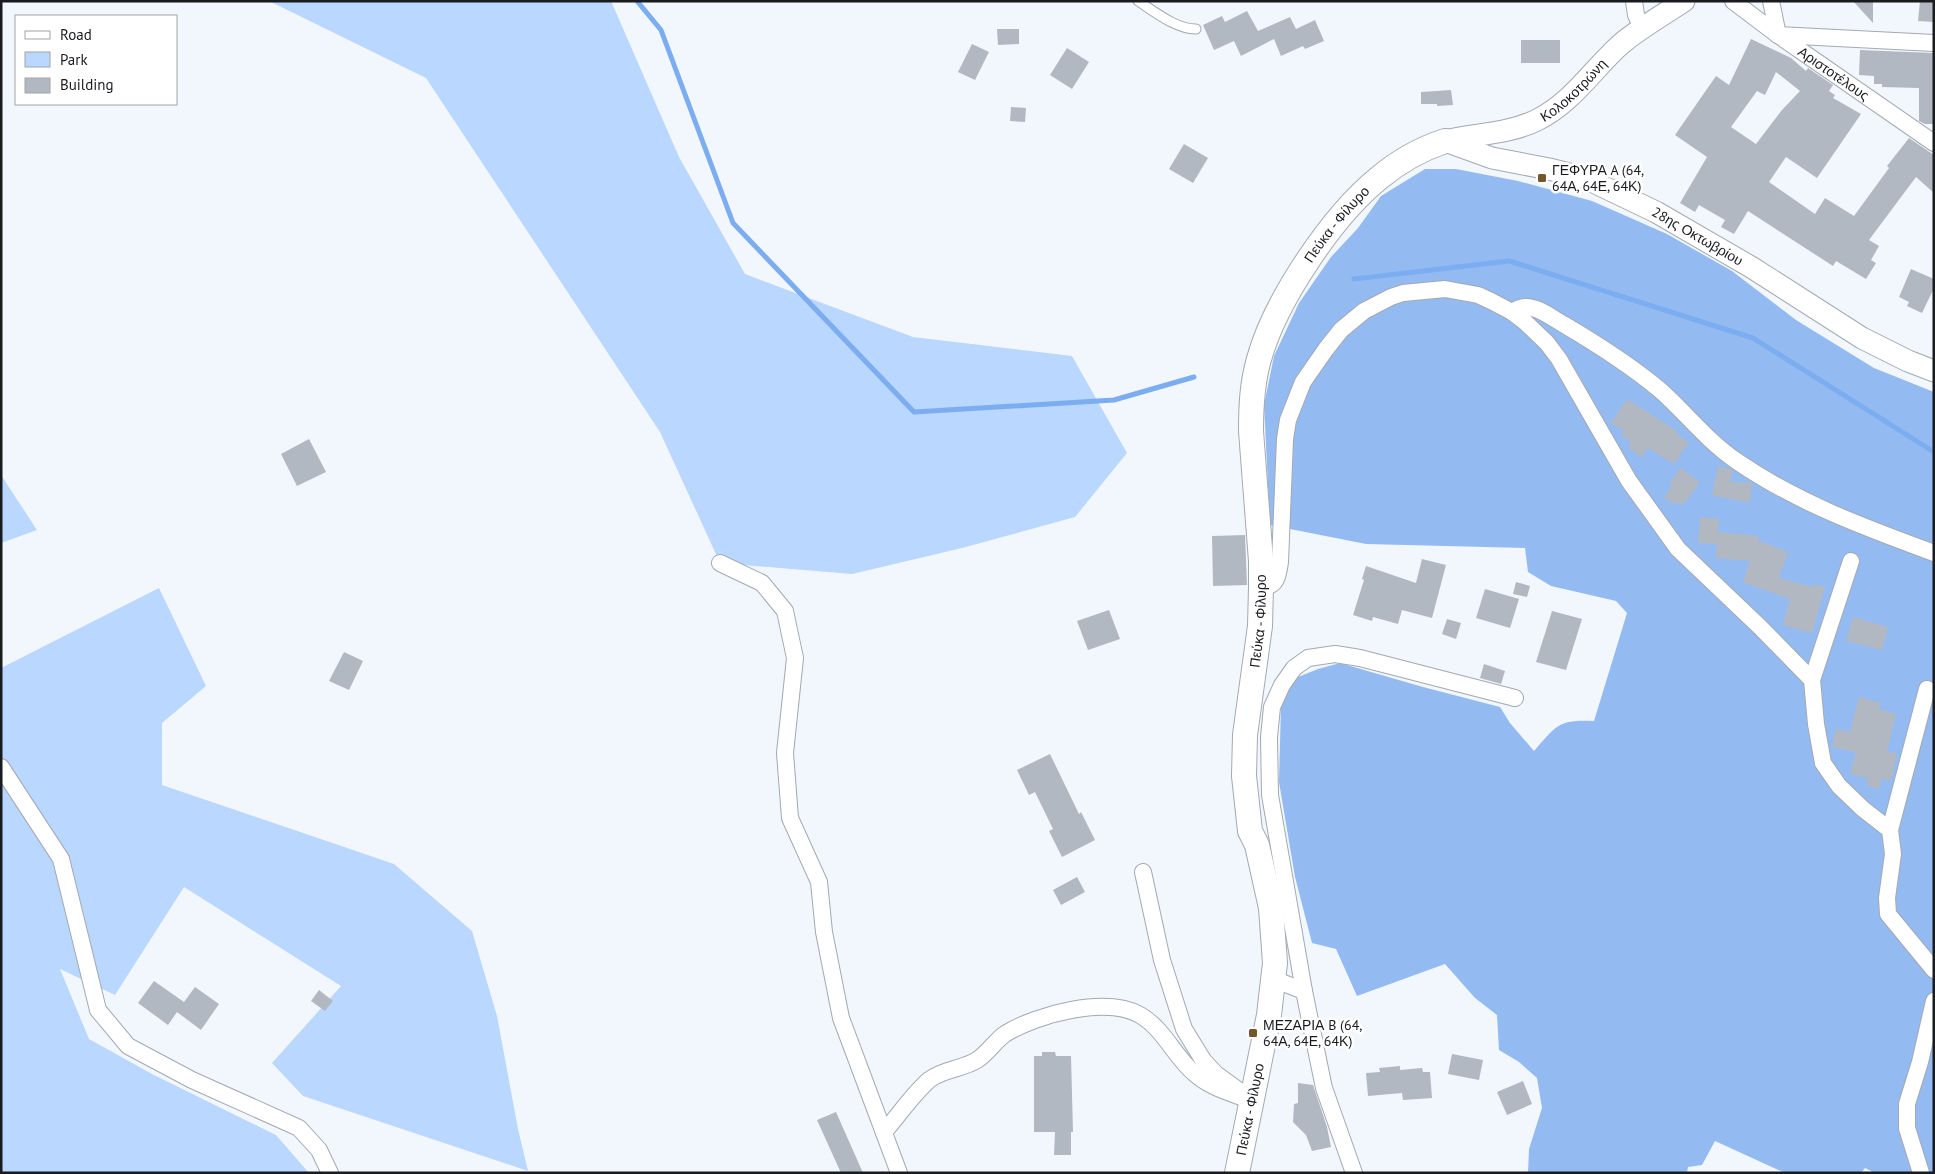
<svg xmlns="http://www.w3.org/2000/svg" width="1935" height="1174" font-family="'PT Sans',sans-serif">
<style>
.green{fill:#b9d7ff}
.forest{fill:#93bbf2}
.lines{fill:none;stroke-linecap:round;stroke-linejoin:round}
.stream{stroke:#7badf0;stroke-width:5}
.building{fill:#b2b8c1;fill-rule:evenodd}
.service-casing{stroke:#a3a9b1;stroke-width:11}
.minor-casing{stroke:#a3a9b1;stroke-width:18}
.tertiary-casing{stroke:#a3a9b1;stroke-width:23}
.secondary-casing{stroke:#a3a9b1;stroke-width:26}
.service{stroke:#fff;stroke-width:9}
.minor{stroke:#fff;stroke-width:16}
.tertiary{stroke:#fff;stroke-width:21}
.secondary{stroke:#fff;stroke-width:24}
.poi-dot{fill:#74572b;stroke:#fff;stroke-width:2}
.labels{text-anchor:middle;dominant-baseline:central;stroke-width:5;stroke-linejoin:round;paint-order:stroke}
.street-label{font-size:14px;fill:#191b1e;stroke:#fff}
.poi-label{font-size:14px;fill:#191b1e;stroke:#fff;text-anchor:start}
</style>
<rect width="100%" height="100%" fill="#f2f7fe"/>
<!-- green -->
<g class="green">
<polygon points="269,1 611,1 679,157 745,274 913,337 1072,356 1127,453 1075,517 962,548 852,574 720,563 660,432 426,78"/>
<polygon points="1,475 37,530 1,543"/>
<polygon points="159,588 206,686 162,723 162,785 394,864 472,931 497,1016 518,1129 528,1171 303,1096 272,1063 341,986 184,887 115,995 60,969 89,1039 152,1074 276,1135 309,1173 1,1173 1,668"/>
</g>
<!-- forest -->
<path class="forest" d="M1425,169H1456L1518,181L1592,201L1667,234L1732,271L1796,320L1874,368L1934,392V1173H1875L1865,1168L1861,1173H1785L1715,1141L1702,1165L1688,1167L1687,1173H1528L1529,1149L1542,1108L1537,1078L1519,1062L1499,1050L1497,1015L1475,998L1445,964L1357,996L1336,949L1312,943L1295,877L1279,782L1281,705L1289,689L1298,677L1318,669L1340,663L1423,687L1500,707L1510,723L1534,751C1556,726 1558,719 1594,721L1627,613L1616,601L1551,586L1528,572L1525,548L1366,544L1270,525L1264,405L1274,356L1299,303L1331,257L1358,228L1381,196Z"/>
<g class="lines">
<!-- stream -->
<g class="stream">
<polyline points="637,1 661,30 733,223 914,412 1114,400 1194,377"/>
<polyline points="1354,279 1509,261 1753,338 1934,452"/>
</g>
</g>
<!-- building -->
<g class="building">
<polygon points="1853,1 1873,1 1873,23"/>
<polygon points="1920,1 1934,1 1934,22 1918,21"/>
<polygon points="1247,11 1258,31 1290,17 1296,29 1315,20 1324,41 1305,49 1303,46 1281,56 1274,39 1241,56 1234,41 1214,50 1203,25 1222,16 1225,22"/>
<polygon points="997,29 1019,29 1019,44 998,45"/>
<path d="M1751,39L1791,58L1806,71L1808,68L1833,85L1829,91L1835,95L1833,98L1861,114L1817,178L1786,157L1769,182L1815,214L1825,198L1854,216L1889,168L1887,166L1909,138L1934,155V193L1916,177L1869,240L1879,246L1871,260L1876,263L1866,279L1836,261L1833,266L1748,211L1734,234L1721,227L1725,220L1711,212L1699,205L1695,212L1680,203L1707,157L1675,135L1716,76L1729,85ZM1776,72L1800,91L1782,110L1756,144L1731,127L1757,91L1765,95Z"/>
<rect x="1521" y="40" width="39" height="23"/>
<polygon points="972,44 989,52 975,80 958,72"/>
<polygon points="1067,48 1089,62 1072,89 1050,75"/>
<polygon points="1860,50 1934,53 1934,124 1925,124 1919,121 1919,88 1882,87 1882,84 1874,84 1874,76 1859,75"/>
<polygon points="1451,90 1453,105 1437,106 1437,104 1421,104 1421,92"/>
<polygon points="1011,107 1026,108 1025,122 1010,121"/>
<polygon points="1184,144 1208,158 1193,183 1169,169"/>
<polygon points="1911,269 1934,279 1934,288 1922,313 1907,306 1909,302 1899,297"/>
<polygon points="1627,399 1678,432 1676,434 1689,442 1674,464 1648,448 1642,457 1628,448 1631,442 1621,435 1624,431 1611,423"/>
<polygon points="309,439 326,472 297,486 281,454"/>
<polygon points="1718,466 1733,470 1730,482 1752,483 1750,503 1712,495"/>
<polygon points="1680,468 1700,482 1684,504 1672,503 1664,497 1672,486 1669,484"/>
<polygon points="1700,517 1719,519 1718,532 1759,536 1757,540 1788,552 1779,578 1812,587 1813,584 1825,587 1812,633 1783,625 1790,599 1743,582 1750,561 1716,558 1717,544 1698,543"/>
<polygon points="1245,535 1247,585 1213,586 1212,536"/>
<polygon points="1422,559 1446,565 1432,618 1402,610 1398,624 1373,617 1372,621 1353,615 1364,580 1362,579 1366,566 1416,583"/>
<polygon points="1516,582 1530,586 1527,597 1513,594"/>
<polygon points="1485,589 1519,599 1510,628 1476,618"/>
<polygon points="1109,610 1120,639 1088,650 1077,621"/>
<polygon points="1552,611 1582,619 1566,670 1536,662"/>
<polygon points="1853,617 1888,627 1882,650 1846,641"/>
<polygon points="1447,619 1461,623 1456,639 1442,634"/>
<polygon points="344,652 363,661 349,690 329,681"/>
<polygon points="1484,664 1505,671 1501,684 1480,678"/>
<polygon points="1859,697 1881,703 1879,709 1896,714 1887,751 1897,754 1891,781 1882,778 1879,789 1866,785 1868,778 1850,774 1856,752 1832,747 1836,729 1850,732"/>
<polygon points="1050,754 1079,814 1081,812 1095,840 1062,857 1049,831 1053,829 1035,792 1029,795 1017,770"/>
<polygon points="1077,877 1085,892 1061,905 1053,890"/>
<polygon points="154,981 184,1002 195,987 219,1004 201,1030 177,1012 168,1025 138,1003"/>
<polygon points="319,990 333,1001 325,1011 311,1001"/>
<polygon points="1042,1052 1055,1052 1056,1056 1071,1056 1073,1132 1071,1132 1071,1155 1054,1155 1055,1132 1034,1132 1034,1056 1042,1056"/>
<polygon points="1452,1054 1483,1060 1479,1080 1448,1074"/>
<polygon points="1400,1066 1400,1070 1422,1068 1423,1072 1430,1072 1432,1098 1403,1100 1402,1093 1368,1096 1366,1073 1380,1072 1379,1068"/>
<polygon points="1523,1081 1532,1104 1507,1115 1497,1092"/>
<polygon points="1298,1083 1313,1085 1327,1127 1331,1147 1312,1151 1306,1135 1293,1122 1294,1104 1298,1103"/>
<polygon points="836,1112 863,1173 841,1173 817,1120"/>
</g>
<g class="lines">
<!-- service casing -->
<g class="service-casing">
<path id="service" d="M1138,1C1155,12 1176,29 1196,29"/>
</g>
<!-- minor casing -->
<g class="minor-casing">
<g id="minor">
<polyline points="1634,1 1636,15 1642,28"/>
<path id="s1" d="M1733,1L1778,35L1934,143"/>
<polyline points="1771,1 1778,35"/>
<polyline points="1778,35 1934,43"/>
<path d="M1512,312C1516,310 1521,306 1526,307C1539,307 1552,318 1563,324C1597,344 1630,365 1660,390C1687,414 1708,442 1738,462C1798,503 1866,528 1934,553"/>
<polyline points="720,563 762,583 785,611 795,658 785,753 790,818 819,882 824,932 841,1018 899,1173"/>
<path d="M1261,587C1277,587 1278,576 1280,562L1285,439L1288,420L1303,382L1326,349L1341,330L1364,311L1391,297L1403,293L1445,289L1478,295L1491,301L1512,312L1524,321L1547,343L1559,359L1629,481L1678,549L1760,627L1812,680L1816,724L1823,763L1839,786L1863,809L1890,830L1893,854L1887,898L1888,914L1934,970"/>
<polyline points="1812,680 1851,561"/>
<polyline points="1,767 61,859 98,1010 128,1046 192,1080 299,1128 319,1150 330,1173"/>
<polyline points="1890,830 1927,689"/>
<polyline points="1143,872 1162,960 1184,1029 1203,1060 1216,1074 1238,1090"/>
<polyline points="1273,979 1304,991 1324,1088 1354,1173"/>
<polyline points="1304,991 1270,795 1269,737 1272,707 1282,685 1294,668 1308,658 1335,654 1360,658 1515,698"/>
<path d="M884,1132C899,1115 912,1095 929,1080C943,1069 963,1069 977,1060C988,1053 995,1041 1005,1034C1037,1014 1106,996 1140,1015C1164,1029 1174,1056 1194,1073C1210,1088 1232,1093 1252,1101"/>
<polyline points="1921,1173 1907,1128 1907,1104 1920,1062 1934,1001"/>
</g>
</g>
<!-- tertiary casing -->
<g class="tertiary-casing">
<g id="tertiary">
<path id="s2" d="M1445,141L1492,158L1549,169L1585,178L1656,212L1751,267L1862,338L1908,361L1934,371"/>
<path id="s3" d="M1445,141C1475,134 1509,134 1537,120C1572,103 1593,69 1621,44C1640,28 1663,15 1684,1"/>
</g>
</g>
<!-- secondary casing -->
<g class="secondary-casing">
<g id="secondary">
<path id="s4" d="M1237,1173L1269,1015L1275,963L1271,908L1257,845L1250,831L1244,776L1245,735L1260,626L1261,587V561L1251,431C1251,406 1252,383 1259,359C1275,301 1332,216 1379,178C1398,162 1421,149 1445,141"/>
</g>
</g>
<!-- service -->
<use href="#service" class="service"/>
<!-- minor -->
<use href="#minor" class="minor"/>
<!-- tertiary -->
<use href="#tertiary" class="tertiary"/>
<!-- secondary -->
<use href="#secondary" class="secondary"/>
</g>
<!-- markers -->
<g class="poi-dot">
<rect x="1537" y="173" width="10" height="10" rx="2.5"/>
<rect x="1248" y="1028" width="10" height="10" rx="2.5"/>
</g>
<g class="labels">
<!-- street labels -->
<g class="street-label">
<text stroke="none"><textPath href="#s1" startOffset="124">Αριστοτέλους</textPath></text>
<text stroke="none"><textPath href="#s3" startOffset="142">Κολοκοτρώνη</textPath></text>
<text stroke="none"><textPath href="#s4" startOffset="980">Πεύκα - Φίλυρο</textPath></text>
<text stroke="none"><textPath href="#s2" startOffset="272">28ης Οκτωβρίου</textPath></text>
<text stroke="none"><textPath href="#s4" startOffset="560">Πεύκα - Φίλυρο</textPath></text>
<text stroke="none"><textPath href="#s4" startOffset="65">Πεύκα - Φίλυρο</textPath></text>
</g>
<!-- poi labels -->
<g class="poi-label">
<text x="1552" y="170">ΓΕΦΥΡΑ A (64,<tspan x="1552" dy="16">64Α, 64Ε, 64Κ)</tspan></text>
<text x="1263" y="1025">ΜΕΖΑΡΙΑ B (64,<tspan x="1263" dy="16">64Α, 64Ε, 64Κ)</tspan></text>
</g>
</g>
<!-- border -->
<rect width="1935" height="1174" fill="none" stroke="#191b1e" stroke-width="5"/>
<!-- legend -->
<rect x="15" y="15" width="162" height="90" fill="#ffffff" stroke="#a3a4a5"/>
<rect x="25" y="31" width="25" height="8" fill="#ffffff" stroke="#a3a4a5"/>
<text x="60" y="40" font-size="15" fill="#191b1e">Road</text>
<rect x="25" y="52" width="25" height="15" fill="#b9d7ff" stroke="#a3a4a5"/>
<text x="60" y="65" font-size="15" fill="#191b1e">Park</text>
<rect x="25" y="78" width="25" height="15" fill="#b2b8c1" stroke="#a3a4a5"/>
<text x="60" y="90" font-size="15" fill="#191b1e">Building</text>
</svg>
